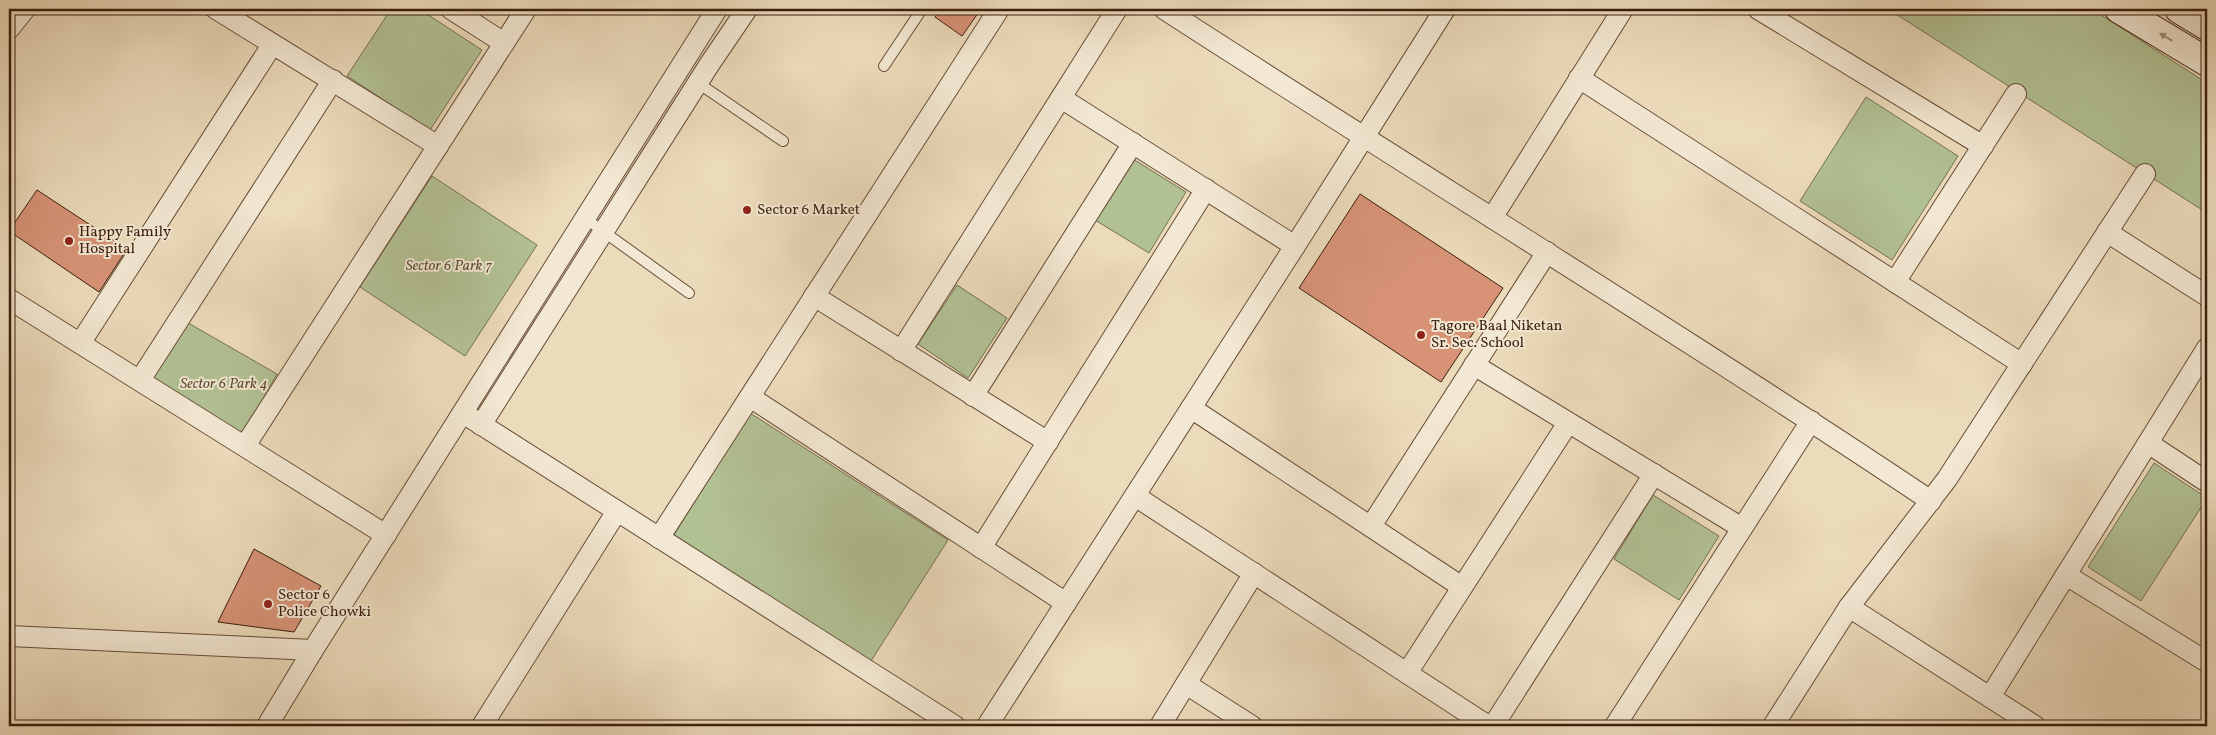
<svg xmlns="http://www.w3.org/2000/svg" width="2216" height="735" font-family="Vollkorn,serif">
<style>
.green{fill:#b2c194;stroke:#767050}
.building{fill:#d89377;stroke:#3b1e0d}
.lines{fill:none;stroke-linecap:round;stroke-linejoin:round}
.lane-casing{stroke:#674d38;stroke-width:12}
.street-casing{stroke:#674d38;stroke-width:22}
.secondary-casing{stroke:#3b1e0d;stroke-width:30}
.lane{stroke:#f3e8d3;stroke-width:10}
.street{stroke:#f3e8d3;stroke-width:20}
.secondary{stroke:#f3e8d3;stroke-width:28}
.oneway{fill:#a08d7a}
.poi-dot{fill:#8f2418;stroke:#f3e8d3;stroke-width:2}
.labels{text-anchor:middle;dominant-baseline:central;stroke-width:4;stroke-linejoin:round;paint-order:stroke}
.poi-label{font-size:15px;fill:#3b1e0d;stroke:#f3e8d3;text-anchor:start}
.park-label{font-size:15px;font-style:italic;fill:#5f4f36;stroke:#f3e8d3}
</style>
<rect width="100%" height="100%" fill="#ecdbbb"/>
<filter id="stains"><feTurbulence type="fractalNoise" baseFrequency=".004" numOctaves="4"/><feColorMatrix values="0 0 0 0 .2 0 0 0 0 .09 0 0 0 0 .02 0 0 0 .5 -.17"/></filter>
<radialGradient id="worn" r=".72"><stop offset=".6" stop-color="#630" stop-opacity="0"/><stop offset="1" stop-color="#630" stop-opacity=".3"/></radialGradient>
<!-- green -->
<g class="green">
<polygon points="391,9 419,9 482,50 430,130 347,76"/>
<polygon points="1888,9 2092,9 2207,83 2207,213"/>
<polygon points="1866,97 1958,156 1892,260 1800,201"/>
<polygon points="1133,159 1186,192 1149,253 1095,220"/>
<polygon points="432,176 537,245 465,356 360,287"/>
<polygon points="957,285 1007,318 968,378 918,344"/>
<polygon points="183,320 277,374 241,437 148,377"/>
<polygon points="750,413 948,540 871,661 674,535"/>
<polygon points="2154,463 2207,498 2141,601 2088,567"/>
<polygon points="1653,495 1719,536 1679,600 1614,559"/>
</g>
<!-- building -->
<g class="building">
<polygon points="941,9 981,9 962,36 935,17"/>
<polygon points="37,190 127,249 99,292 9,231"/>
<polygon points="1360,194 1503,288 1441,382 1299,288"/>
<polygon points="254,549 321,586 294,632 218,622"/>
</g>
<g class="lines">
<!-- lane casing -->
<g class="lane-casing">
<g id="lane">
<polyline points="884,66 922,9"/>
<polyline points="698,83 783,141"/>
<polyline points="586,219 689,293"/>
</g>
</g>
<!-- street casing -->
<g class="street-casing">
<g id="street">
<polyline points="216,9 438,146"/>
<polyline points="451,9 504,43"/>
<path d="M1164,9C1419,174 1678,332 1931,501"/>
<polyline points="1758,9 1983,146"/>
<polyline points="9,29 25,9"/>
<polyline points="1579,78 2022,364"/>
<polyline points="1061,98 1295,246"/>
<polyline points="1492,218 1623,9"/>
<polyline points="2107,232 2207,296"/>
<polyline points="1895,282 2016,94"/>
<polyline points="814,296 1048,442"/>
<polyline points="9,299 386,535"/>
<polyline points="81,342 272,45"/>
<polyline points="901,351 1117,9"/>
<polyline points="1474,365 1742,528"/>
<polyline points="140,380 333,80"/>
<polyline points="973,396 1133,143"/>
<polyline points="750,397 1066,603"/>
<polyline points="1191,408 1462,587"/>
<polyline points="463,413 955,726"/>
<polyline points="481,425 709,65 747,9"/>
<polyline points="2148,443 2207,482"/>
<polyline points="245,446 526,9"/>
<polyline points="1135,496 1488,726"/>
<polyline points="1371,526 1547,252"/>
<polyline points="659,538 999,9"/>
<polyline points="981,548 1206,189"/>
<polyline points="2066,575 2207,662"/>
<polyline points="1849,607 2035,726"/>
<polyline points="9,636 313,650"/>
<polyline points="1407,673 1568,423"/>
<polyline points="1186,684 1252,726"/>
<polyline points="1990,697 2207,348"/>
<polyline points="267,726 313,650 717,9"/>
<polyline points="482,726 617,511"/>
<polyline points="987,726 1295,246 1445,9"/>
<polyline points="1160,726 1254,573"/>
<polyline points="1493,726 1654,474"/>
<polyline points="1615,726 1811,421"/>
<polyline points="1773,726 1849,607 1947,479 2145,174"/>
</g>
</g>
<!-- secondary casing -->
<g class="secondary-casing">
<g id="secondary">
<polyline points="2119,9 2207,62"/>
<polyline points="2179,9 2207,26"/>
</g>
</g>
<!-- lane -->
<use href="#lane" class="lane"/>
<!-- street -->
<use href="#street" class="street"/>
<!-- secondary -->
<use href="#secondary" class="secondary"/>
</g>
<!-- one-way arrows -->
<defs><path id="oneway-solid" d="M-6-.8H1V-3.2L6.5 0L1 3.2V.8H-6Z" transform="scale(1.25)"/></defs>
<use class="oneway" href="#oneway-solid" transform="translate(2166 37) rotate(-149)"/>
<!-- markers -->
<g class="poi-dot">
<circle cx="747" cy="210" r="5"/>
<circle cx="69" cy="241" r="5"/>
<circle cx="1421" cy="335" r="5"/>
<circle cx="268" cy="604" r="5"/>
</g>
<g class="labels">
<!-- poi labels -->
<g class="poi-label">
<text x="757" y="210">Sector 6 Market</text>
<text x="79" y="232">Happy Family<tspan x="79" dy="17">Hospital</tspan></text>
<text x="1431" y="326">Tagore Baal Niketan<tspan x="1431" dy="17">Sr. Sec. School</tspan></text>
<text x="278" y="595">Sector 6<tspan x="278" dy="17">Police Chowki</tspan></text>
</g>
<!-- park labels -->
<g class="park-label">
<text x="449" y="266">Sector 6 Park 7</text>
<text x="224" y="384">Sector 6 Park 4</text>
</g>
</g>
<!-- margin -->
<rect width="2216" height="735" fill="none" stroke="#ecdbbb" stroke-width="30"/>
<rect x="10" y="10" width="2196" height="715" fill="none" stroke="#3b1e0d" stroke-width="2.5"/>
<rect x="15" y="15" width="2186" height="705" fill="none" stroke="#3b1e0d"/>
<rect width="100%" height="100%" filter="url(#stains)"/>
<rect width="100%" height="100%" fill="url(#worn)"/>
</svg>
